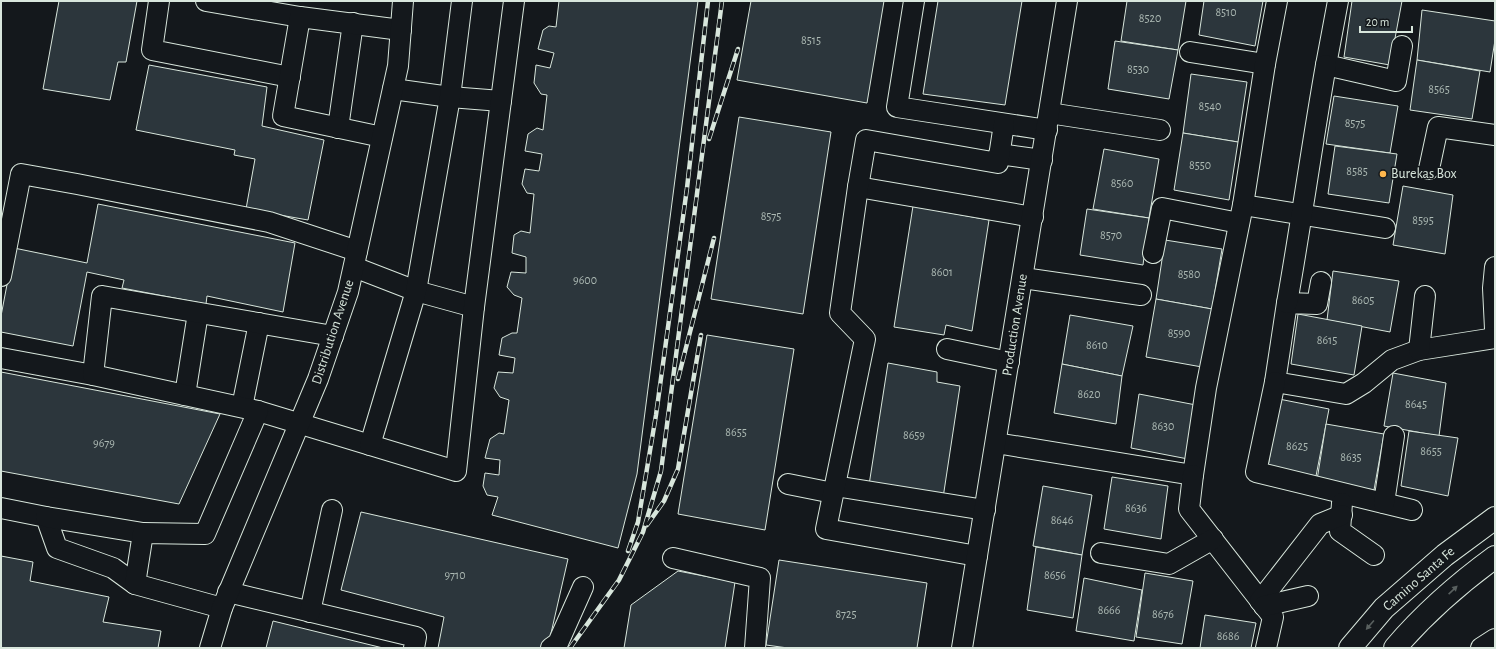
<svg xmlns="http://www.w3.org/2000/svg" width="1496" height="649" font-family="'Alegreya Sans',sans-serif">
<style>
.building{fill:#2c363c;stroke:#d8e6dc}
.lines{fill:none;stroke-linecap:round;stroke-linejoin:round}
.minor-casing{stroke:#d8e6dc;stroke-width:22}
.major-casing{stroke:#d8e6dc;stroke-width:24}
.minor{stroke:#14181c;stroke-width:20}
.major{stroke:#14181c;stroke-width:22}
.rail-casing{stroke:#d8e6dc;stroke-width:4.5}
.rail{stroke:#14181c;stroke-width:3;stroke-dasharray:9;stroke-linecap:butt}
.oneway{fill:#59605f}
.poi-dot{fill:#ffb74d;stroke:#14181c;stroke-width:1.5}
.labels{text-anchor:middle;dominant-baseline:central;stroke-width:3;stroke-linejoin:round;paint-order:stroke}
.number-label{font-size:12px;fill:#adbab4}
.poi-label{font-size:14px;fill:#d8e6dc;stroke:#14181c;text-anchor:start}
.street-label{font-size:14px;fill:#d8e6dc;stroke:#14181c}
</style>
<rect width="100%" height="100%" fill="#14181c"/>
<!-- building -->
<g class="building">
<polygon points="59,1 137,1 126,62 118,62 110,100 43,89"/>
<polygon points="559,1 698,1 637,474 618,548 492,515 498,497 487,495 483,486 485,473 499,475 500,460 485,458 490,439 499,433 504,434 509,400 500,397 494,388 498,372 513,373 515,358 499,355 502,338 512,333 517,333 522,298 514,295 507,287 511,272 526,273 526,257 512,253 514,235 521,231 530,233 534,194 527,193 522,184 525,169 539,171 542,154 525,151 528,134 537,128 543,130 547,95 541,94 534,83 536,65 550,68 554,53 538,49 543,30 549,26 556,27"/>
<polygon points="751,1 884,1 867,103 737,80"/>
<polygon points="938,1 1022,1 1005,105 923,94"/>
<polygon points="1127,1 1186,1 1178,50 1121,41"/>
<polygon points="1204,1 1263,1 1255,46 1199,35"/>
<polygon points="1352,1 1402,1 1390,65 1344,57"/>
<polygon points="1422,10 1495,21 1495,40 1490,72 1417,60"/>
<polygon points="1115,41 1178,50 1169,99 1108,89"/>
<polygon points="1417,60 1480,71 1472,119 1410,110"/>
<polygon points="149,65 267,87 262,126 324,140 308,220 246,209 255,159 234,155 235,150 136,130"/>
<polygon points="1191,74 1247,82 1238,142 1183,133"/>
<polygon points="1334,96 1398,106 1390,153 1326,144"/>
<polygon points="739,117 831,132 803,314 711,299"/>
<polygon points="1183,133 1238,142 1229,200 1174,190"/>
<polygon points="1335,146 1397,154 1389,203 1328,194"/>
<polygon points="1104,149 1159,159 1149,218 1093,209"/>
<polygon points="1403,186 1453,195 1445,254 1393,245"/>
<polygon points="98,204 295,243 283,312 207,296 206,304 122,288 124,280 87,272 73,346 1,332 1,316 14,248 87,263"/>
<polygon points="913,206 989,220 972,331 946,325 944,335 894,327"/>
<polygon points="1087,209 1149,218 1143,265 1080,255"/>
<polygon points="1165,240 1222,249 1212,309 1156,299"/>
<polygon points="1333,271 1399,281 1390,332 1327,320"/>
<polygon points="1156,299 1212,309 1202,367 1146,357"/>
<polygon points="1298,314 1362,326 1354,375 1291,364"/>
<polygon points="1070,315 1133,326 1122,376 1062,364"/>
<polygon points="707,335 794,349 765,530 678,514"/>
<polygon points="888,363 937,372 937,382 960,386 943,498 869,485"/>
<polygon points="1062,364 1122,376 1116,424 1054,413"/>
<polygon points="1,372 220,414 179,504 1,471"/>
<polygon points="1393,373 1446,383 1439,436 1384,426"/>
<polygon points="1139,394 1196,405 1188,459 1131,448"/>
<polygon points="1279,399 1329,409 1316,476 1268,467"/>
<polygon points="1326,424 1384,434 1374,490 1317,480"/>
<polygon points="1409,431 1458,438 1448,496 1401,486"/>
<polygon points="1112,477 1168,486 1161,539 1104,529"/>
<polygon points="1043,486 1092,495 1082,555 1033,546"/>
<polygon points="361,512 568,559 549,642 540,648 438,648 444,617 341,590"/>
<polygon points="1036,547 1082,555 1073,618 1027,610"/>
<polygon points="1,556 33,562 30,581 109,597 103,622 161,631 158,648 1,648"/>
<polygon points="779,560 927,583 917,648 788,648 766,645"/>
<polygon points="678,571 735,582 725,648 624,648 631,605"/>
<polygon points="1145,573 1193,581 1182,644 1136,637"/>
<polygon points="1084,578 1142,590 1134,641 1076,631"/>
<polygon points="1205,615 1256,623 1251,648 1200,648"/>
<polygon points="273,621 383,648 266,648"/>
</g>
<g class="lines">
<!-- minor casing -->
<g class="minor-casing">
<g id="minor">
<polyline points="159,1 152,50 290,77"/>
<polyline points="206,1 300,17"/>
<polyline points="914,1 897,107 1047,130"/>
<polyline points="1338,1 1326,65 1396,81 1402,46"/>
<polyline points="1190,52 1265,64"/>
<polyline points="393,89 450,97 501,101"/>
<polyline points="1049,113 1160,130"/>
<polyline points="338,128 353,23"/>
<polyline points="382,137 283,116 300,17 401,30"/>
<polyline points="999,154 1042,160"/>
<polyline points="1429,169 1438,127 1495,135"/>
<polyline points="858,187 1033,217"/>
<polyline points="1243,205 1385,228"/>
<polyline points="1153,253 1162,208 1239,223"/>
<polyline points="354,267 416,291 474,307"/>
<polyline points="1495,267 1493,288 1495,329"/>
<polyline points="1,276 21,174 77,184 269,222 357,251"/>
<polyline points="1023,278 1141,295"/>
<polyline points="1321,282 1317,304 1287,303 1275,382 1346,394 1364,383 1392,360 1419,350 1495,338"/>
<path d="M1287,303C1301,224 1312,144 1326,65"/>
<polyline points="947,349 1009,362"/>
<polyline points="1419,350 1425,296"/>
<polyline points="1,358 93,375"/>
<polyline points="1275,382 1256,472 1412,510"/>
<polyline points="185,395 198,313"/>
<polyline points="242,407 259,323"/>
<polyline points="258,411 456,471 474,307 514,1"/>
<polyline points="996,443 1193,475 1206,388 1243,205 1265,64 1277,1"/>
<polyline points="370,445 416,291 450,97 462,1"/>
<polyline points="1193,475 1189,509 1273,617 1266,648"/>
<polyline points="788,484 833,493"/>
<polyline points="835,486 985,510"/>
<polyline points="1342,503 1340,531 1374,555"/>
<polyline points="1384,503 1394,436"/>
<polyline points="1,508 46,517 57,548 113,568 135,584"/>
<polyline points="46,517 143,533"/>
<polyline points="1101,553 1169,564 1213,539"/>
<polyline points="977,556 826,529 865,339 840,313 858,187 866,140 998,163 1004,124"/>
<polyline points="673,558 760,578 755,648"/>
<polyline points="228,592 416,637 414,648"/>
<polyline points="1260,601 1320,524 1342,515"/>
<polyline points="1264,606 1308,596"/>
<polyline points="222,608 135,584 143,533 205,534 258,411 93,375 102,296 333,336"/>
<polyline points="310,612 332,510"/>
<polyline points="210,648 222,608 318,379 348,292 398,66 403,1"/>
<polyline points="551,648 558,643 583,587"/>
<polyline points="962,648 1067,1"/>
<polyline points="1481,648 1495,639"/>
</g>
</g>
<!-- major casing -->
<g class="major-casing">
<g id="major">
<polyline points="1350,648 1384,608 1445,555 1495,518"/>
<path d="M1395,648C1424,614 1458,584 1495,557"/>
</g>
</g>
<!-- minor -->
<use href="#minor" class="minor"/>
<!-- major -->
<use href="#major" class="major"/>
<!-- rail casing -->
<g class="rail-casing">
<g id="rail">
<polyline points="709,139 738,49"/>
<polyline points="678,379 714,238"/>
<polyline points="647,525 664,501 678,469 701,335"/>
<polyline points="628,551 638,522 656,415 687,188 708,1"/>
<polyline points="570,648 619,580 643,532 661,471 722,1"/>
</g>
</g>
<!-- rail -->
<use href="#rail" class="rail"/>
</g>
<!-- one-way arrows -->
<defs><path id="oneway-solid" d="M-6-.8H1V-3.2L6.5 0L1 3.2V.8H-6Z"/></defs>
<g class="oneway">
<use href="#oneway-solid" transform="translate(1453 590) rotate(-43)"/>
<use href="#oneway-solid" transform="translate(1370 625) rotate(131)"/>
</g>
<!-- markers -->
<circle class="poi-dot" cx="1383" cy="174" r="4"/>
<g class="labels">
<!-- number labels -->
<g class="number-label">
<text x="1226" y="12">8510</text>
<text x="1150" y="18">8520</text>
<text x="811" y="40">8515</text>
<text x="1138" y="69">8530</text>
<text x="1439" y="89">8565</text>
<text x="1210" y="106">8540</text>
<text x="1355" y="123">8575</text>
<text x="1200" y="165">8550</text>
<text x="1357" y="171">8585</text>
<text x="1122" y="183">8560</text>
<text x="771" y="216">8575</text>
<text x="1423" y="220">8595</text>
<text x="1111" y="235">8570</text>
<text x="942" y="272">8601</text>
<text x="1189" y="274">8580</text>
<text x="585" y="280">9600</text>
<text x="1363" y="300">8605</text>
<text x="1179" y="333">8590</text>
<text x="1327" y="340">8615</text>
<text x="1097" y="345">8610</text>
<text x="1089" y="394">8620</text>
<text x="1416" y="404">8645</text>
<text x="1163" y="426">8630</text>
<text x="736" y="432">8655</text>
<text x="914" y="435">8659</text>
<text x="104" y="443">9679</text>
<text x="1297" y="446">8625</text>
<text x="1431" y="451">8655</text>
<text x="1351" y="457">8635</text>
<text x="1136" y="508">8636</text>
<text x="1062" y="520">8646</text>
<text x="455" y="575">9710</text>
<text x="1055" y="575">8656</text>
<text x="1109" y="610">8666</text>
<text x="846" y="614">8725</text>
<text x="1163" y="614">8676</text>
<text x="1228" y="636">8686</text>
</g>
<!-- poi labels -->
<g class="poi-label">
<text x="1391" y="174">Burekas Box</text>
</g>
<!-- street labels -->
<g class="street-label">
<text transform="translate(1015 325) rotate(-81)">Production Avenue</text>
<text transform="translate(333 332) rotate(-72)">Distribution Avenue</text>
<text transform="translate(1419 579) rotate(-41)">Camino Santa Fe</text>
</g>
</g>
<!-- border -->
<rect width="1496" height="649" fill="none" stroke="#d8e6dc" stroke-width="4"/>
<!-- scale -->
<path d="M1360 26v6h52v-6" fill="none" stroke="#d8e6dc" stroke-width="2"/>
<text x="1366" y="26" font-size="12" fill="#d8e6dc" stroke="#14181c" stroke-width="3" paint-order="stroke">20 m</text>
</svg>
